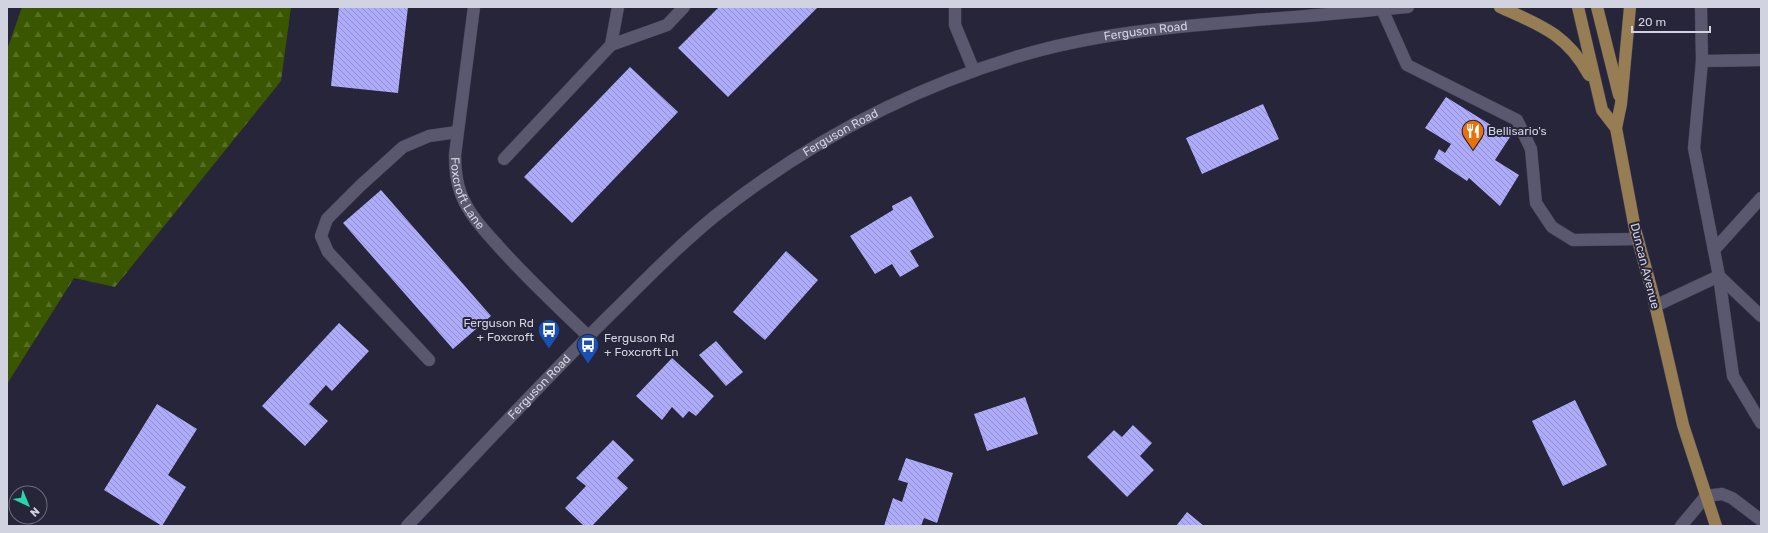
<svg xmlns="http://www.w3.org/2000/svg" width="1768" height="533" font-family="Rubik,sans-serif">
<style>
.forest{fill:url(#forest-firs)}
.building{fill:url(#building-back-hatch)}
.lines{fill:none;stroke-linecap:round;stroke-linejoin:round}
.lane-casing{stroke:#424152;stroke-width:13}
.street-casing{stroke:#424152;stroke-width:13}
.secondary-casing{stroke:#424152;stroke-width:13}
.primary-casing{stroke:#424152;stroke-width:13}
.lane{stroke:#59586f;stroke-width:12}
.street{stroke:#59586f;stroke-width:12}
.secondary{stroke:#59586f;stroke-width:12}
.primary{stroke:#977d53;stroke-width:12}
.labels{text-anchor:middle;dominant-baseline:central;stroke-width:4;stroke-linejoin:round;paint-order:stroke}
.street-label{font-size:12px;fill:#d2d3e0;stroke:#262539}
.poi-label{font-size:12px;fill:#d2d3e0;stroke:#262539;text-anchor:start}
</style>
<defs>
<pattern id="forest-firs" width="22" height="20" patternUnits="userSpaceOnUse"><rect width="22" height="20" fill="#3a5700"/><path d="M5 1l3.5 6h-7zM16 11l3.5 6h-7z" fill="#566e25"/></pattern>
<pattern id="building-back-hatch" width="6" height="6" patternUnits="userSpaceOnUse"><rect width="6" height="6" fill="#aeabfa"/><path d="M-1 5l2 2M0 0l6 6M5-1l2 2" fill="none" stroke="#9290cc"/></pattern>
</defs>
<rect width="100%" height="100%" fill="#262539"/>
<!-- forest -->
<polygon class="forest" points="22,7 291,7 281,81 115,287 74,278 7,384 7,50"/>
<!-- building -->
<g class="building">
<polygon points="339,7 408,7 398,93 331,86"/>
<polygon points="719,7 818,7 728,97 678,48"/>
<polygon points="630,67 678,112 572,223 524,177"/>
<polygon points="1446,97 1510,137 1495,160 1519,175 1500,206 1469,178 1467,181 1434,159 1439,149 1445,153 1451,144 1425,128"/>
<polygon points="1263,104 1279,139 1202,174 1186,138"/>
<polygon points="381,190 491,316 453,349 343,223"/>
<polygon points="911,196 934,237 910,251 919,266 900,277 892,264 875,274 850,236 893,210 892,206"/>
<polygon points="786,251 818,280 765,340 733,312"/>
<polygon points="339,323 369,351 332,391 326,385 309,404 328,421 305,446 262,406"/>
<polygon points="716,341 743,372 726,386 699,355"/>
<polygon points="672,358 714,396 696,416 689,411 683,418 672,407 662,420 636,396"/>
<polygon points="1025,397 1038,434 987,451 974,414"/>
<polygon points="1575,400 1607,465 1563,486 1532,421"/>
<polygon points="157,404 197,429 168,475 186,487 162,526 104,490"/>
<polygon points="1133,425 1152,443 1140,456 1154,470 1127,497 1087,457 1114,430 1122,437"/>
<polygon points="613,440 634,460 617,478 628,488 592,526 584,526 565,508 586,486 576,478"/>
<polygon points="906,458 953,473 937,523 924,518 921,526 884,526 893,498 902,502 908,483 898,480"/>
<polygon points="1187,512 1204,526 1176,526"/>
</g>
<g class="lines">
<!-- lane casing -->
<g class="lane-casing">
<g id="lane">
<polyline points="955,7 955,25 974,71"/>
<polyline points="1701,7 1702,61 1694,148 1719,276 1733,376 1761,423"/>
<polyline points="1382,9 1407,65 1517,120 1531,149 1536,203 1552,227 1573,240 1638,239"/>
<polyline points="1702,61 1761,60"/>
<polyline points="1714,250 1761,198"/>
<polyline points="1719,276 1761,316"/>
<polyline points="1655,306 1719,276"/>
<polyline points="429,360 328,252 321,236 327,219 360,186 403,147 429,136 457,132"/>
</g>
</g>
<!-- street casing -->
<g class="street-casing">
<g id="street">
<path id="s1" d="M474,7L455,155C455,168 456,181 461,194C469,215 485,231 500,248C528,279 558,307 588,336"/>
<polyline points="611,45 667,25 684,7"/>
<polyline points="504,159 611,45 618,7"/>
<polyline points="1681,526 1706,496"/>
</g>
</g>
<!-- secondary casing -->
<g class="secondary-casing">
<g id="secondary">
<polyline points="1706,496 1722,494 1732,498 1761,520"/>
<path id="s2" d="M407,526C478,452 547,376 620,305C651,274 682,243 715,216C804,145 907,90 1016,57C1097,32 1183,26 1267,19C1314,16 1361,11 1408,7"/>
</g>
</g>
<!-- primary casing -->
<g class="primary-casing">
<g id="primary">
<path d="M1500,7C1540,25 1567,34 1589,75"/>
<polyline points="1578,7 1602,110 1616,128 1635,229 1652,291 1683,425 1716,526"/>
<polyline points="1597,7 1619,95"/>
<polyline points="1616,128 1621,104 1630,7"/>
</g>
</g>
<!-- lane -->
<use href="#lane" class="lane"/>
<!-- street -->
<use href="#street" class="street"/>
<!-- secondary -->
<use href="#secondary" class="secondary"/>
<!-- primary -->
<use href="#primary" class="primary"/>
</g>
<!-- icons -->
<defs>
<g id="restaurant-pin" transform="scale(1.15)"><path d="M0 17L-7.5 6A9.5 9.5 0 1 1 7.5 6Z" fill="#e8710a" stroke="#262539"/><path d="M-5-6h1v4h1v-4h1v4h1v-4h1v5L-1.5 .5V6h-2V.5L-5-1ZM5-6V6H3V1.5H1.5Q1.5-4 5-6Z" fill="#fff"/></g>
<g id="bus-pin" transform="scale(1.15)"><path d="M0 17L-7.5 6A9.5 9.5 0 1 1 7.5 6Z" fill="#1a4fb4" stroke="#262539"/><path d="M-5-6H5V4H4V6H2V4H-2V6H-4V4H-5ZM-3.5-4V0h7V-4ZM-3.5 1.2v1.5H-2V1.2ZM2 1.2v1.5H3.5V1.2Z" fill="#fff"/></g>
</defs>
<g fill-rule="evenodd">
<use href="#restaurant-pin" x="1473" y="131"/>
<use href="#bus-pin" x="549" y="330"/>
<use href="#bus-pin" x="588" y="345"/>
</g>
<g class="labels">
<!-- street labels -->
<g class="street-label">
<text stroke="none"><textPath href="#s2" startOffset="912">Ferguson Road</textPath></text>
<text stroke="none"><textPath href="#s2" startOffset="588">Ferguson Road</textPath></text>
<text stroke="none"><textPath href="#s1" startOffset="190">Foxcroft Lane</textPath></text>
<text transform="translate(1645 266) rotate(76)">Duncan Avenue</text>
<text stroke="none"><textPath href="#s2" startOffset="192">Ferguson Road</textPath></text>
</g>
<!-- poi labels -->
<g class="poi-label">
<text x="1488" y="131">Bellisario's</text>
<text x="534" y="323" text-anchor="end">Ferguson Rd<tspan x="534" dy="14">+ Foxcroft</tspan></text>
<text x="604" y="338">Ferguson Rd<tspan x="604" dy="14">+ Foxcroft Ln</tspan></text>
</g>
</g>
<!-- border -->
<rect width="1768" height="533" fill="none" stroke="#d2d3e0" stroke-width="16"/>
<!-- north arrow -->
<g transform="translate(28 505) rotate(136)"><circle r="19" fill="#262539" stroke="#6b6b7c"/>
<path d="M0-3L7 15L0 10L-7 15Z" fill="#28d5ad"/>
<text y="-6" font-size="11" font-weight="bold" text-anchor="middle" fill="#d2d3e0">N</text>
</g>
<!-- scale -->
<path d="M1632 26v6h78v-6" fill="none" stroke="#d2d3e0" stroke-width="2"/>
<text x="1638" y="26" font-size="12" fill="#d2d3e0" stroke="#262539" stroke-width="3" paint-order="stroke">20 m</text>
</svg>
